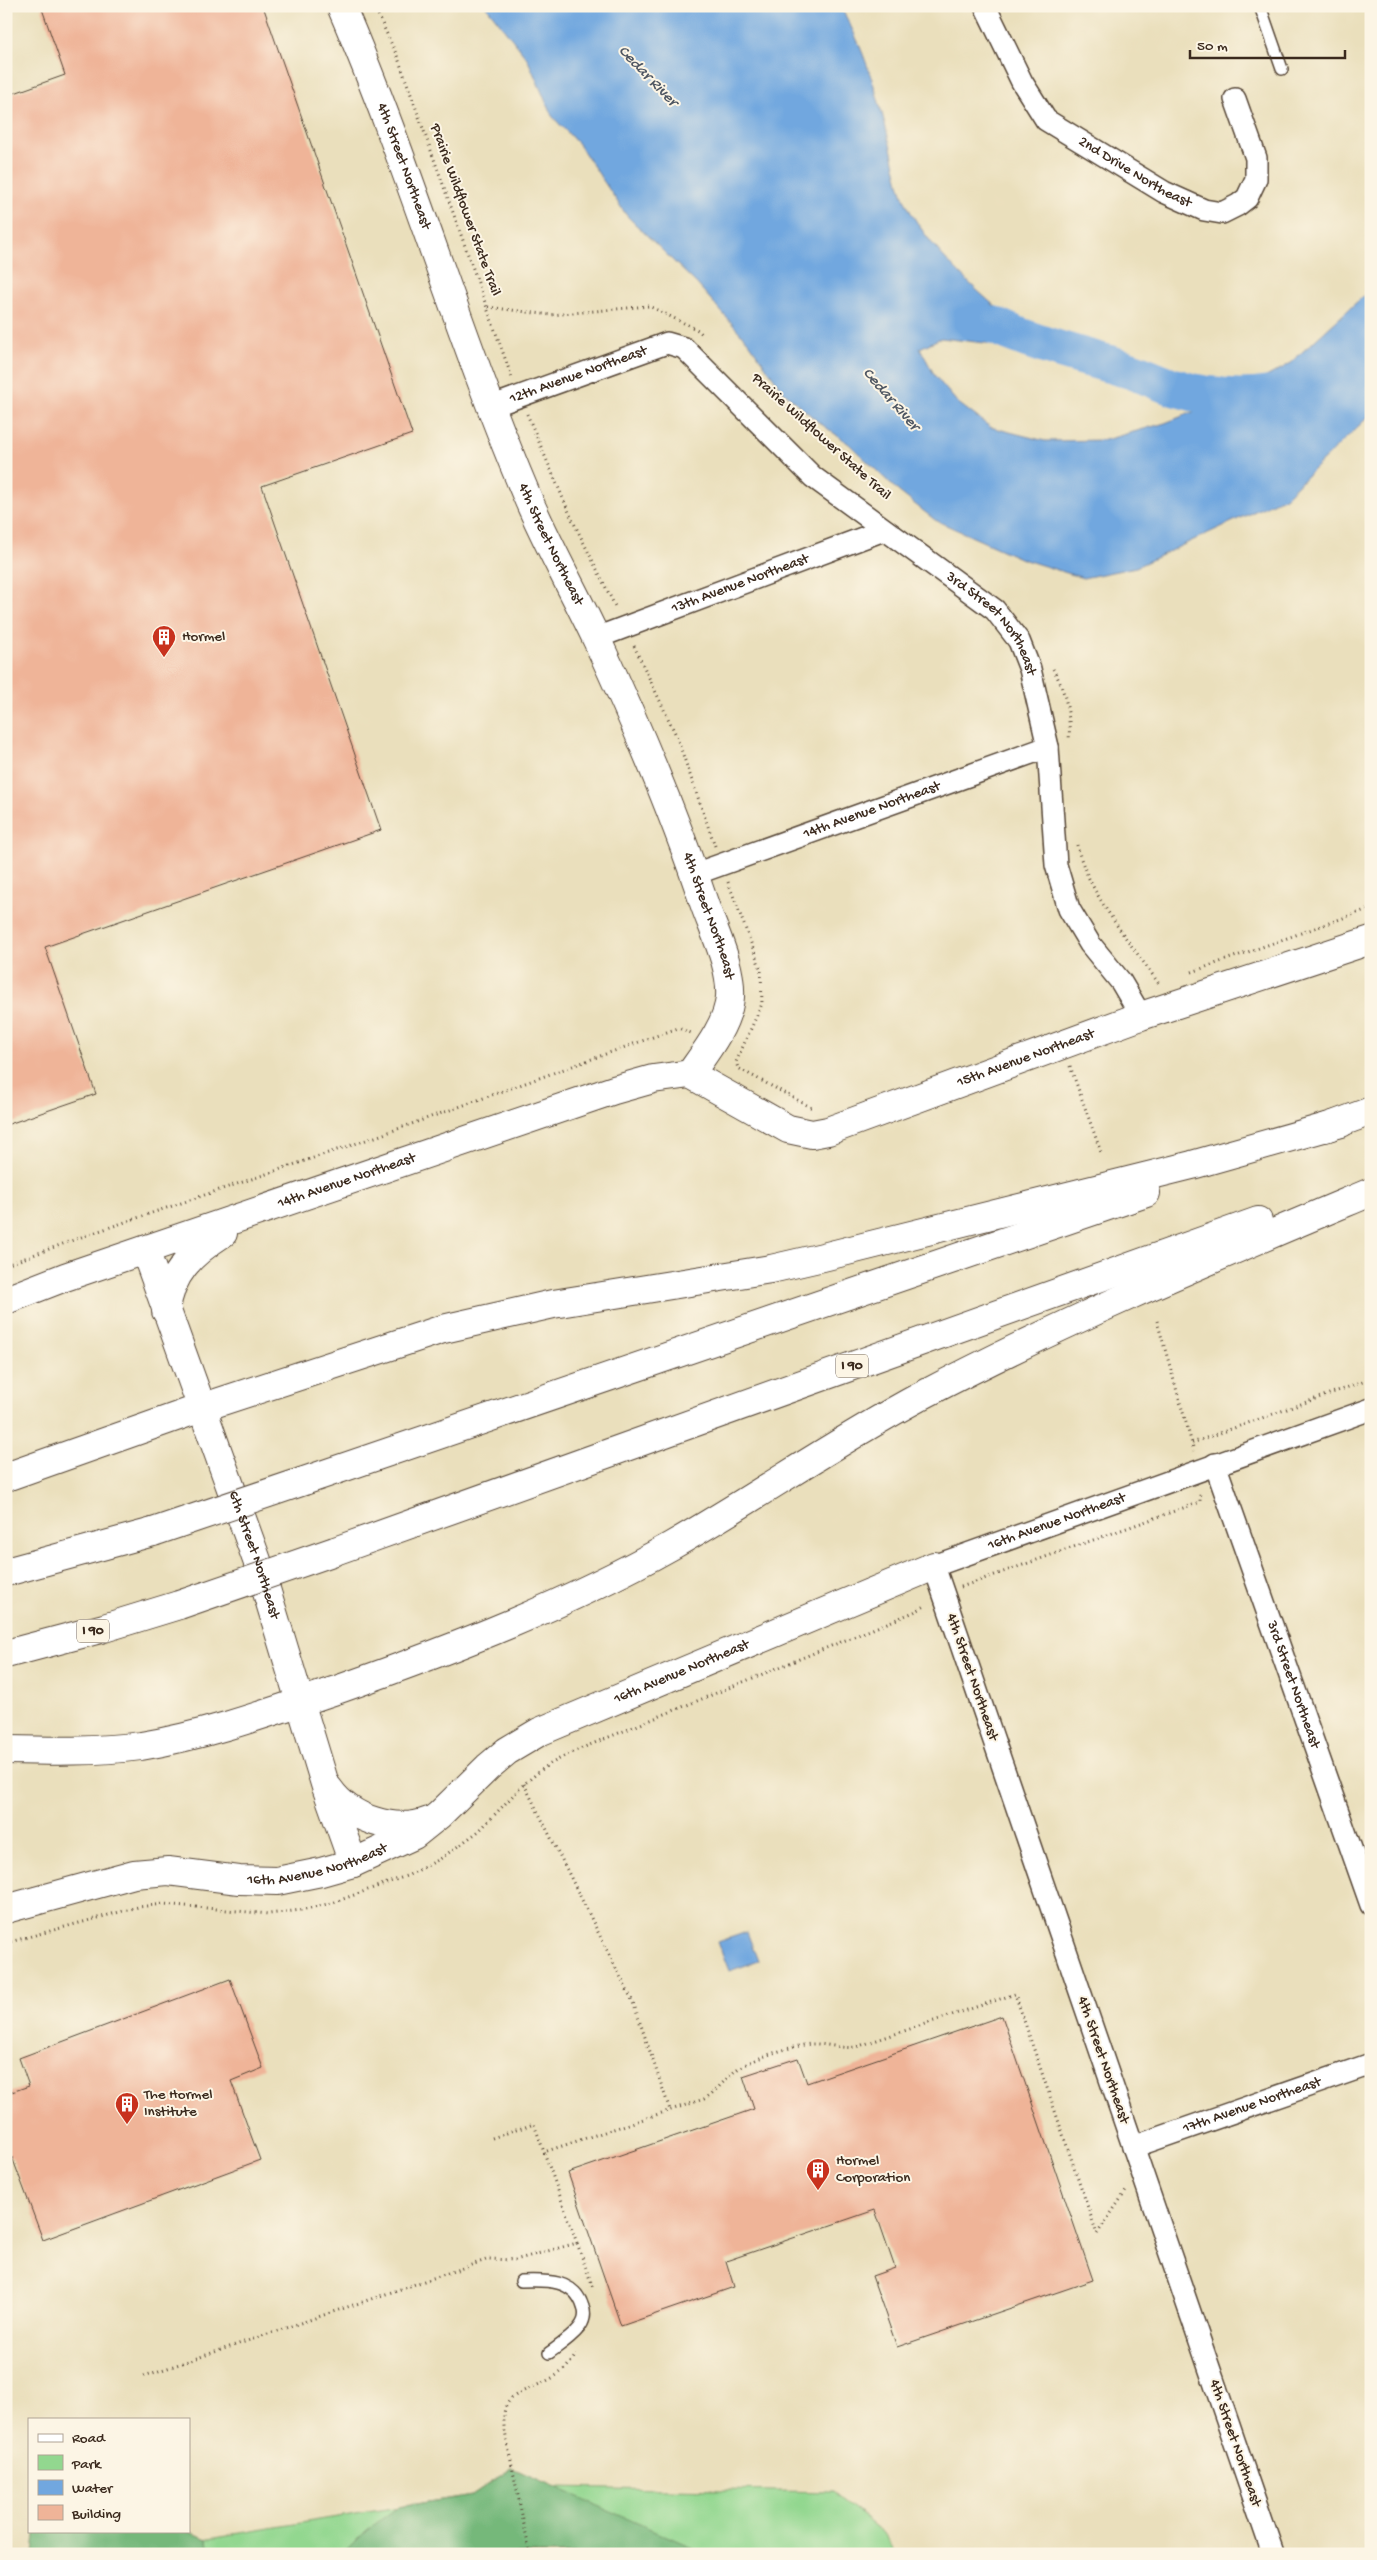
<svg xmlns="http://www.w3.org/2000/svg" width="1377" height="2560" font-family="'Gochi Hand',sans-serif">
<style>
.green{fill:#92d78f;stroke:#668056}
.forest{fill:#75b87a;stroke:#58714c}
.water{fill:#71a7df;stroke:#56687e}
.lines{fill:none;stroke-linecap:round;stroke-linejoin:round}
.river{stroke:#71a7df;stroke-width:38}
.building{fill:#efb498}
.service-casing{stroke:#554536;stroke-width:14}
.minor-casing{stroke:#554536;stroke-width:24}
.tertiary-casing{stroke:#554536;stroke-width:30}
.motorway-casing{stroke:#554536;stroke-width:30}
.path{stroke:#554536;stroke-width:3;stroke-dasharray:1 4;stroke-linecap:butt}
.service{stroke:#fff;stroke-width:11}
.minor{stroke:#fff;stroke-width:21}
.tertiary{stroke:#fff;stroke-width:28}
.motorway{stroke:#fff;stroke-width:28}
.motorway-bridge-casing{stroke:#554536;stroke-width:30;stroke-linecap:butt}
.motorway-bridge{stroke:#fff;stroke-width:28}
.labels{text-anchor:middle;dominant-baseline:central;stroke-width:4;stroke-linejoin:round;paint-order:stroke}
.shield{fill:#fcf5e5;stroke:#75675a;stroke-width:1}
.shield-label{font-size:14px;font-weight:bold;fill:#3b2a1e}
.street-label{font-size:15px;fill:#3b2a1e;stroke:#fcf5e5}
.poi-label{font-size:15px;fill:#3b2a1e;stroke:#fcf5e5;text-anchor:start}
.water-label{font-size:16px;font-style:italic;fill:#4e5662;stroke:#fcf5e5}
</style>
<rect width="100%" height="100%" fill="#fcf5e5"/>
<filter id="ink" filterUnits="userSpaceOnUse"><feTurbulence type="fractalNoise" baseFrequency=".02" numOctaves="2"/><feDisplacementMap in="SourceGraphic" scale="10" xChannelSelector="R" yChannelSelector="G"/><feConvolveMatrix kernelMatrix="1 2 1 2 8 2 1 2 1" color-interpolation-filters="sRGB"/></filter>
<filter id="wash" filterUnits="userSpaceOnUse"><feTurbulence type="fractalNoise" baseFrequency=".0096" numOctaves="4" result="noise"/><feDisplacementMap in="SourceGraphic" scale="20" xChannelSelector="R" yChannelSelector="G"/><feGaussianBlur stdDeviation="1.12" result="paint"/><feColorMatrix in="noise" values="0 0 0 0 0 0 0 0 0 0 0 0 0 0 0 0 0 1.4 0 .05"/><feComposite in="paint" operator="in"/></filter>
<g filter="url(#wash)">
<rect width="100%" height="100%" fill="#eadfbc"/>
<!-- green -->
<polygon class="green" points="512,2468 555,2487 833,2492 882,2532 897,2554 111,2554 472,2495"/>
<!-- forest -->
<g class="forest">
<polygon points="512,2468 685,2544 703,2554 343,2554 367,2530 398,2507 472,2495"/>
<polygon points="40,2531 188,2531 206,2539 211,2554 33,2554 35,2534"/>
</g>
<!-- water -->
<g class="water">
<path d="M486,6H840C865,49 878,96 890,144C895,163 898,186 906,203C932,257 995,307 1041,344L985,343L941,338L920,348L935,376L957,402L990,427L1045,441L1105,440L1165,423L1228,398L1288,365L1371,289V414L1285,497L1136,567L1083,578L1022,559L935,520L898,491L849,444L817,421L782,390L750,344L697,284L627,216L580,146L552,116L527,58Z"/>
<polygon points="747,1932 758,1961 729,1971 718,1942"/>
</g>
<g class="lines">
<!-- river -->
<path class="river" d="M993,325C1036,345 1081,356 1127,369C1144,374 1160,383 1177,388C1210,398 1244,400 1278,394"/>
</g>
<g id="blocks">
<!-- building -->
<g class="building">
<polygon points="41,6 263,6 412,434 262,486 381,830 45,947 96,1094 6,1125 6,96 65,75"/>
<polygon points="230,1979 263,2068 231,2081 260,2160 43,2240 12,2157 6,2159 6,2094 29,2086 19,2058"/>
<polygon points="1002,2016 1093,2280 897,2347 872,2276 895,2268 875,2210 726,2261 734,2287 621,2326 568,2173 754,2109 743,2076 798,2058 807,2083"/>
</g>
</g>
</g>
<g filter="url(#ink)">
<use href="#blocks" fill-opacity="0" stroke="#554536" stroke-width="1"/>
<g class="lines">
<!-- service casing -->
<g class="service-casing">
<g id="service">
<polyline points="1260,6 1282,69"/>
<path d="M521,2281C546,2280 575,2279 583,2307C586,2314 584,2322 579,2328C571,2338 560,2345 549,2353"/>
</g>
</g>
<!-- minor casing -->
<g class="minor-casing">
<g id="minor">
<path id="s1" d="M990,6L986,8L1022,82L1046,120L1164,192L1204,210L1222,213L1238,205L1247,198L1256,179V158L1235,99"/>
<path id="s2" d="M490,407L667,343L684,348L813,477L995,610L1019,641L1030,669L1048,747L1056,865L1069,909L1090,944L1121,982L1141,1016"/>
<path id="s3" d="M596,638L884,530"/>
<path id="s4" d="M695,874L1048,747"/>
<path id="s5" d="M1215,1464L1371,1905"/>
<path id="s6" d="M1133,2147L1371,2064"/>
<path id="s7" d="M1273,2554L934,1566L1371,1409"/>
</g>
</g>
<!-- tertiary casing -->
<g class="tertiary-casing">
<g id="tertiary">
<path id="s8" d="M341,6C410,166 458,334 526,494C547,544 574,591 597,640C637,726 674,813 704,903C714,932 732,966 730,997C728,1024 705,1053 690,1074"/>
<path id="s9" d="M690,1074L788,1129L812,1134L828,1131L1141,1016L1371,940"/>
<path id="s10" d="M145,1250L259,1566L325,1784L353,1863"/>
<path id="s11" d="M6,1300L65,1277L614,1090L653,1079L690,1074"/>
<path d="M166,1311C170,1273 192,1253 223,1233"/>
<path d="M329,1789C350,1819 395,1834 429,1821"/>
<path id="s12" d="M6,1909L134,1874L168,1871L239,1880L277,1881L321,1872L353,1863L414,1835L439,1815L488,1767L507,1751L539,1732L934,1566"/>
</g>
</g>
<!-- motorway casing -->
<g class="motorway-casing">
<g id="motorway">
<polyline points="1325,1128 1371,1111"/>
<polyline points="6,1477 201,1408 443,1329 553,1304 771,1269 823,1257 1192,1165 1341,1123"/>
<polyline points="304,1481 1146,1193"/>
<polyline points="335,1551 1258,1221"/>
<polyline points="6,1572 153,1532"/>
<polyline points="6,1654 104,1628 179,1605"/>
<path d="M6,1750C51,1751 96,1752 141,1746C209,1735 276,1710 342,1688C455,1648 566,1605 671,1546C755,1498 835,1442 921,1396C1067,1319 1219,1256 1371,1192"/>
</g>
</g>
<!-- path -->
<g class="path">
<polyline points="374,6 398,58 512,378"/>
<polyline points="488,307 551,315 649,306 698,330 702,334"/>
<polyline points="527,414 571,517 616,608"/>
<polyline points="634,646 676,735 715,846"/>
<path d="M1053,669C1065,689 1071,716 1069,740"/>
<path d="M1077,845C1088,894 1131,943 1159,984"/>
<polyline points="728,882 761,970 762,1004 736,1062 738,1068 814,1109"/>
<polyline points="1192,972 1371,908"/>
<polyline points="1070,1066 1102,1155"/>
<polyline points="6,1265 87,1235 378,1136 678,1028 691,1033"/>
<polyline points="1157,1321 1194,1451"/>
<polyline points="1192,1443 1371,1379"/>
<polyline points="961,1587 1200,1502 1200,1491"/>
<polyline points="524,1784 633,2002 670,2110"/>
<polyline points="6,1943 138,1907 164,1904 269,1914 301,1910 332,1903 409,1875 440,1859 479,1831 524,1784 545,1767 570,1753 914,1612 927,1605"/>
<polyline points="492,2138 534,2124 544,2152"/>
<path d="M577,2243L544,2152L704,2099C719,2090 727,2075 741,2067C758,2057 791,2046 811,2044C825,2043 841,2049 856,2047L1015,1994L1097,2234L1126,2191"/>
<polyline points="144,2376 489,2259 515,2260 577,2243 593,2288"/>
<path d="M530,2554L504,2427C504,2419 503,2411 507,2404C518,2385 559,2387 576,2354"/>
</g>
<!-- service -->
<use href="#service" class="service"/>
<!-- minor -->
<use href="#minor" class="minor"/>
<!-- tertiary -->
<use href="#tertiary" class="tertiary"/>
<!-- motorway -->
<use href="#motorway" class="motorway"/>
<!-- motorway-bridge casing -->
<g class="motorway-bridge-casing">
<g id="motorway-bridge">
<polyline points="153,1532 304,1481"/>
<polyline points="179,1605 335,1551"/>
</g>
</g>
<!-- motorway-bridge -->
<use href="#motorway-bridge" class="motorway-bridge"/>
</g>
</g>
<!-- icons -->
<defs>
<g id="building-pin" transform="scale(1.25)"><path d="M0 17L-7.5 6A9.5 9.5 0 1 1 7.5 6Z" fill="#c8321e" stroke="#fcf5e5"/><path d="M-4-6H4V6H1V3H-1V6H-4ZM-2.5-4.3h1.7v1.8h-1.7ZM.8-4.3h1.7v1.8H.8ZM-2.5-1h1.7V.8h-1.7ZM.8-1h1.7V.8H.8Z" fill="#fff"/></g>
</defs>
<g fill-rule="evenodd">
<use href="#building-pin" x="164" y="637"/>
<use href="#building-pin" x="127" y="2104"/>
<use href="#building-pin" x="818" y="2170"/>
</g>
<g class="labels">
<!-- shield labels -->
<g class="shield">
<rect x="836" y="1354.5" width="32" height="23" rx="4"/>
<rect x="77" y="1619.5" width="32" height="23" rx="4"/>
</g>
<g class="shield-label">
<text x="852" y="1366">I 90</text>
<text x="93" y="1631">I 90</text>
</g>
<!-- street labels -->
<g class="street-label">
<text stroke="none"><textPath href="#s8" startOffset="172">4th Street Northeast</textPath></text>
<text stroke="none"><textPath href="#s1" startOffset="235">2nd Drive Northeast</textPath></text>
<text transform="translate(465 210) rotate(70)">Prairie Wildflower State Trail</text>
<text stroke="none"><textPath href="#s2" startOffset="94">12th Avenue Northeast</textPath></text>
<text transform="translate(821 437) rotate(42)">Prairie Wildflower State Trail</text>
<text stroke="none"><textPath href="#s8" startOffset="578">4th Street Northeast</textPath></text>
<text stroke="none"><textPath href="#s3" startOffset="154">13th Avenue Northeast</textPath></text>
<text stroke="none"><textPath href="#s2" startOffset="622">3rd Street Northeast</textPath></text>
<text stroke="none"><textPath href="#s4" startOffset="188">14th Avenue Northeast</textPath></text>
<text stroke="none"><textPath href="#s8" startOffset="982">4th Street Northeast</textPath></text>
<text stroke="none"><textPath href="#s9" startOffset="364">15th Avenue Northeast</textPath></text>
<text stroke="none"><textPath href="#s11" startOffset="361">14th Avenue Northeast</textPath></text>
<text stroke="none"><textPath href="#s7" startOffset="1175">16th Avenue Northeast</textPath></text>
<text stroke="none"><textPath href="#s10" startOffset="324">6th Street Northeast</textPath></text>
<text stroke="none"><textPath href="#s12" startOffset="739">16th Avenue Northeast</textPath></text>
<text transform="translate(972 1677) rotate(71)">4th Street Northeast</text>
<text stroke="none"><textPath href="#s5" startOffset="234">3rd Street Northeast</textPath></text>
<text stroke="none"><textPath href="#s12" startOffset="319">16th Avenue Northeast</textPath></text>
<text transform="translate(1103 2060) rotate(71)">4th Street Northeast</text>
<text stroke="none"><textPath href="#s6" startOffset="126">17th Avenue Northeast</textPath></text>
<text transform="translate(1235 2443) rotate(71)">4th Street Northeast</text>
</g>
<!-- poi labels -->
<g class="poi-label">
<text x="182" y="637">Hormel</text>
<text x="144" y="2095">The Hormel<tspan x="144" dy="17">Institute</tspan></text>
<text x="836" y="2161">Hormel<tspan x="836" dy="17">Corporation</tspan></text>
</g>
<!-- water labels -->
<g class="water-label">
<text transform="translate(647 77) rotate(46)">Cedar River</text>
<text transform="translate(890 400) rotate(49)">Cedar River</text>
</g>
</g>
<!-- margin -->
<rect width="1377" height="2560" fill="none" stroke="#fcf5e5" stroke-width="25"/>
<!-- legend -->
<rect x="28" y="2418" width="162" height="115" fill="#fcf5e5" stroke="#afa495"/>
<rect x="38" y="2434" width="25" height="8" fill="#ffffff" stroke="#afa495"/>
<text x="72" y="2442" font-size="15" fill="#3b2a1e">Road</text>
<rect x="38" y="2455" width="25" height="15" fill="#92d78f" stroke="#afa495"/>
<text x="72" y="2468" font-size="15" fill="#3b2a1e">Park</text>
<rect x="38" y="2480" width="25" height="15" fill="#71a7df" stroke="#afa495"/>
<text x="72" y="2492" font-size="15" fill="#3b2a1e">Water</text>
<rect x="38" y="2505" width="25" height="15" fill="#efb498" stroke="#afa495"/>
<text x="72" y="2518" font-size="15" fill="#3b2a1e">Building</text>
<!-- scale -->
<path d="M1190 50v8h155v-8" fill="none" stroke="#3b2a1e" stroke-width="2.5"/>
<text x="1197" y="50" font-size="15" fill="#3b2a1e" stroke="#fcf5e5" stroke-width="4" paint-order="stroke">50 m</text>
</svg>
